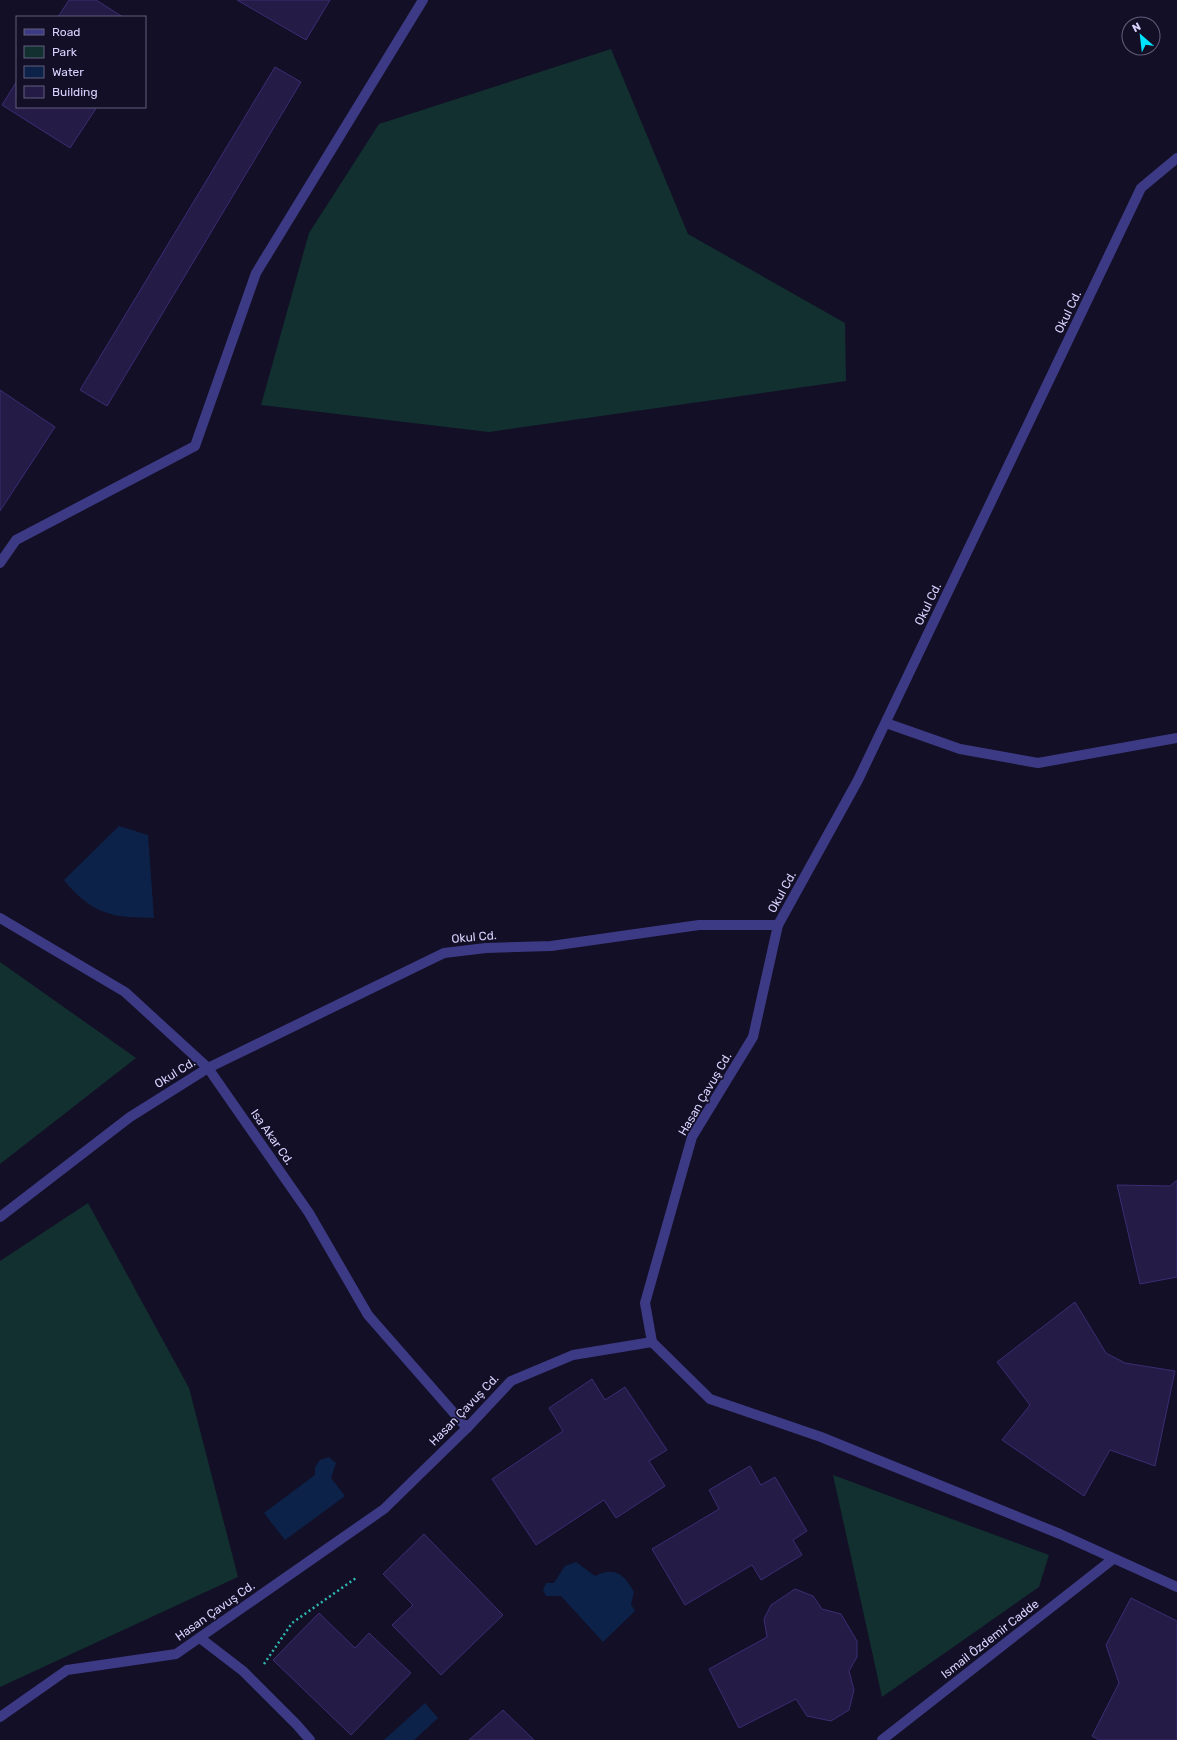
<svg xmlns="http://www.w3.org/2000/svg" width="1177" height="1740" font-family="Rubik,sans-serif">
<style>
.green{fill:#12302f}
.water{fill:#0c2248}
.building{fill:#241b47;stroke:#3b2d73}
.lines{fill:none;stroke-linecap:round;stroke-linejoin:round}
.path{stroke:#2fb8b0;stroke-width:2.5;stroke-dasharray:2 3;stroke-linecap:butt}
.minor{stroke:#3d3a85;stroke-width:10}
.labels{text-anchor:middle;dominant-baseline:central;stroke-width:3.5;stroke-linejoin:round;paint-order:stroke}
.street-label{font-size:12px;fill:#d9d4ff;stroke:#130f26}
</style>
<rect width="100%" height="100%" fill="#130f26"/>
<!-- green -->
<g class="green">
<polygon points="611,49 688,234 845,323 846,381 489,432 261,405 309,233 379,124"/>
<polygon points="0,962 136,1058 0,1164"/>
<polygon points="88,1203 189,1388 238,1577 0,1687 0,1261"/>
<polygon points="833,1475 1049,1555 1039,1587 882,1697"/>
</g>
<!-- water -->
<g class="water">
<path d="M119,826L148,835L154,918C124,917 105,918 81,898C75,892 69,887 64,880Z"/>
<polygon points="329,1457 336,1463 331,1478 345,1496 285,1540 264,1513 315,1475 315,1467 320,1460"/>
<path d="M576,1562L595,1576C615,1566 624,1574 634,1592L631,1604L635,1611L603,1642L561,1596H546L543,1590L546,1583H554L565,1566Z"/>
<polygon points="425,1703 438,1718 414,1740 384,1740"/>
</g>
<!-- building -->
<g class="building">
<polygon points="69,0 96,0 123,17 58,17"/>
<polygon points="237,0 330,0 306,40"/>
<polygon points="275,67 301,82 107,406 80,390"/>
<polygon points="17,81 17,107 97,107 70,148 2,105"/>
<polygon points="0,390 55,427 0,511"/>
<polygon points="1177,1180 1177,1277 1140,1284 1117,1185 1170,1186"/>
<polygon points="1075,1302 1106,1353 1125,1363 1175,1371 1155,1466 1110,1450 1084,1496 1002,1440 1030,1405 997,1362"/>
<polygon points="592,1379 605,1400 625,1387 667,1450 649,1461 665,1486 616,1518 604,1500 536,1545 492,1479 563,1431 549,1408"/>
<polygon points="750,1466 761,1485 775,1477 807,1531 793,1540 802,1555 761,1580 752,1565 685,1605 652,1549 719,1509 709,1490"/>
<polygon points="424,1534 503,1615 441,1675 392,1625 413,1605 383,1574"/>
<polygon points="795,1589 813,1596 822,1609 841,1614 857,1641 857,1657 849,1671 854,1690 849,1710 831,1721 807,1716 796,1699 739,1728 709,1669 767,1637 764,1619 771,1605"/>
<polygon points="1131,1598 1177,1621 1177,1740 1099,1740 1092,1736 1119,1683 1106,1645"/>
<polygon points="319,1613 355,1648 369,1633 411,1673 351,1735 273,1660"/>
<polygon points="503,1710 534,1740 469,1740"/>
</g>
<g class="lines">
<!-- path -->
<polyline class="path" points="264,1664 292,1623 356,1578"/>
<!-- minor -->
<g class="minor">
<polyline points="0,563 16,540 195,446 256,273 423,0"/>
<polyline points="886,723 960,749 1038,763 1177,738"/>
<polyline points="0,918 125,992 208,1068 309,1213 368,1315 467,1428"/>
<polyline points="0,1217 130,1117 208,1068 444,953 486,948 551,946 699,925 778,925 858,780 1141,188 1177,158"/>
<polyline points="652,1342 710,1399 821,1437 1060,1534 1177,1587"/>
<polyline points="200,1638 243,1671 297,1725 310,1740"/>
<polyline points="0,1717 67,1670 176,1654 384,1509 467,1428 511,1381 573,1355 652,1342 645,1303 692,1137 753,1037 778,925"/>
<polyline points="882,1740 1113,1559"/>
</g>
</g>
<g class="labels">
<!-- street labels -->
<g class="street-label">
<text transform="translate(1068 312) rotate(-64)">Okul Cd.</text>
<text transform="translate(928 604) rotate(-64)">Okul Cd.</text>
<text transform="translate(782 892) rotate(-61)">Okul Cd.</text>
<text transform="translate(474 937) rotate(-5)">Okul Cd.</text>
<text transform="translate(175 1073) rotate(-32)">Okul Cd.</text>
<text transform="translate(705 1094) rotate(-60)">Hasan Çavuş Cd.</text>
<text transform="translate(272 1137) rotate(55)">Isa Akar Cd.</text>
<text transform="translate(464 1410) rotate(-46)">Hasan Çavuş Cd.</text>
<text transform="translate(215 1611) rotate(-35)">Hasan Çavuş Cd.</text>
<text transform="translate(990 1639) rotate(-38)">Ismail Ôzdemir Cadde</text>
</g>
</g>
<!-- legend -->
<rect x="16" y="16" width="130" height="92" fill="#130f26" stroke="#625e7d"/>
<rect x="24" y="29" width="20" height="6" fill="#3d3a85" stroke="#625e7d"/>
<text x="52" y="36" font-size="12" fill="#d9d4ff">Road</text>
<rect x="24" y="46" width="20" height="12" fill="#12302f" stroke="#625e7d"/>
<text x="52" y="56" font-size="12" fill="#d9d4ff">Park</text>
<rect x="24" y="66" width="20" height="12" fill="#0c2248" stroke="#625e7d"/>
<text x="52" y="76" font-size="12" fill="#d9d4ff">Water</text>
<rect x="24" y="86" width="20" height="12" fill="#241b47" stroke="#625e7d"/>
<text x="52" y="96" font-size="12" fill="#d9d4ff">Building</text>
<!-- north arrow -->
<g transform="translate(1141 36) rotate(332)"><circle r="19" fill="#130f26" stroke="#625e7d"/>
<path d="M0-3L7 15L0 10L-7 15Z" fill="#00e5ff"/>
<text y="-6" font-size="11" font-weight="bold" text-anchor="middle" fill="#d9d4ff">N</text>
</g>
</svg>
